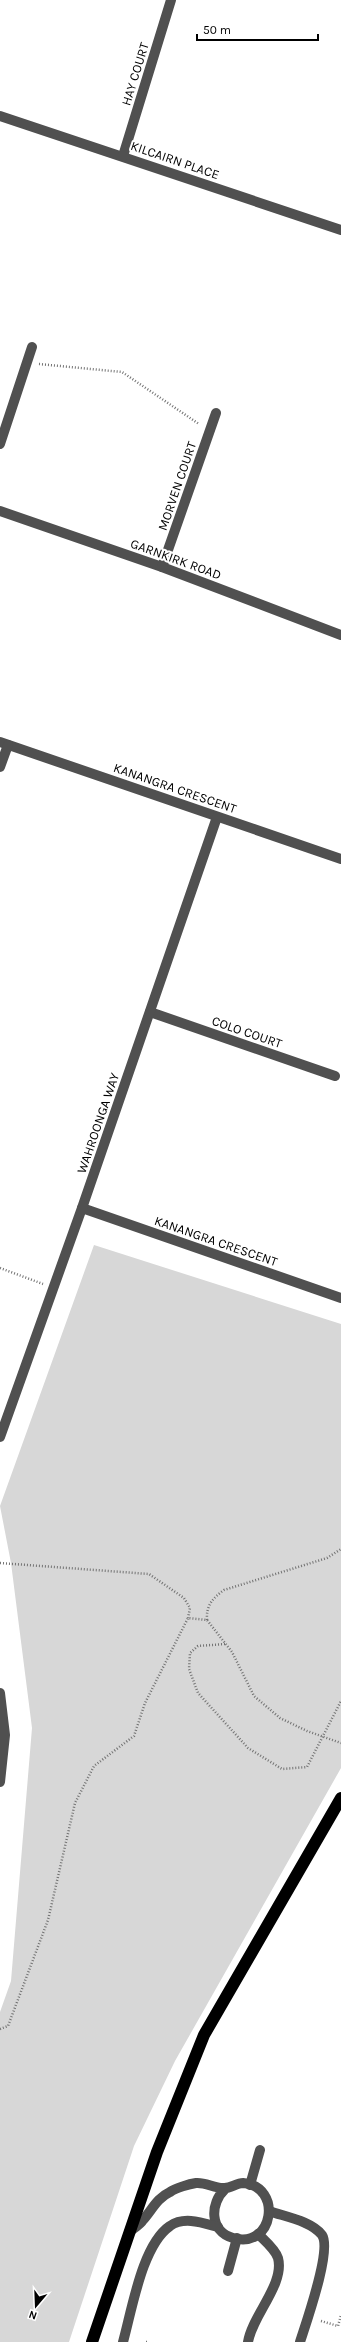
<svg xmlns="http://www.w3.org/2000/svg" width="341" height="2342" font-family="Karla,sans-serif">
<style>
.green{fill:#d7d7d7}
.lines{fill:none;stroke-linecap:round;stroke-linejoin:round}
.path{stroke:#727272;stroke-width:2.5;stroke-dasharray:1 2;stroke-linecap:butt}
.minor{stroke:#505050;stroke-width:10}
.highway{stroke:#000;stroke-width:12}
.labels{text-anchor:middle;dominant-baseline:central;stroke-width:4;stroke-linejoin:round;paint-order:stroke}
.street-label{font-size:13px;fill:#000;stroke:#fff}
</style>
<rect width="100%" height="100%" fill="#fff"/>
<!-- green -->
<polygon class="green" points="94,1245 341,1324 341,1768 175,2061 134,2146 69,2342 0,2342 0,2012 11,1981 32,1728 11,1563 0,1506"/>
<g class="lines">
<!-- path -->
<g class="path">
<polyline points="39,364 122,372 199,424"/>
<polyline points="0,1268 43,1284"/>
<polyline points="0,1563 149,1574 184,1598 190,1608 188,1618"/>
<path d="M207,1620C206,1605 213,1598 224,1590L327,1558L341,1549"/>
<polyline points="225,1644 198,1646 190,1653 189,1669 198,1693 248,1748 282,1769 307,1767 341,1701"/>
<polyline points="0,2029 8,2026 48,1920 75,1803 94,1766 134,1736 145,1703 188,1618 207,1620 232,1652 254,1696 280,1718 307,1731 341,1743"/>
<polyline points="321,2321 338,2326 341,2315"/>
<polyline points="146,2342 147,2342"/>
</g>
<!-- minor -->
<g class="minor">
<polyline points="0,116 341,230"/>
<polyline points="123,156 171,0"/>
<polyline points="0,444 32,347"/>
<polyline points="0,511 162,567 341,635"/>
<polyline points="162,567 216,413"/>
<polyline points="0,742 341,859"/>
<polyline points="0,767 8,745"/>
<polyline points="150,1012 335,1076"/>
<polyline points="82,1208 341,1298"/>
<polyline points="0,1437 82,1208 217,817"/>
<polyline points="0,1693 5,1735 0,1782"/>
<polyline points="250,2185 260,2150"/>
<path d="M269,2211C286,2217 311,2221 322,2235C332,2250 306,2323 300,2342"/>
<path d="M129,2232C134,2228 140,2225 143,2220C152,2210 157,2198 170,2192C176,2188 189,2184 196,2183C205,2182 214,2188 223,2188C230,2189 236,2183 243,2183C283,2186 274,2250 233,2238C209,2231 210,2203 225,2189"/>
<polyline points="228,2271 237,2238"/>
<path d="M123,2342C132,2310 142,2245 170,2226C184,2216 203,2223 218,2227"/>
<path d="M248,2342C252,2316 285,2284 278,2258C275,2249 265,2241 258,2234"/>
</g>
<!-- highway -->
<polyline class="highway" points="92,2342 157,2152 204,2035 341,1798"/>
</g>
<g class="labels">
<!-- street labels -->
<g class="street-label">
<text transform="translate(135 74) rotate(-73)">HAY COURT</text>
<text transform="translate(175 160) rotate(19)">KILCAIRN PLACE</text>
<text transform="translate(177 486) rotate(-71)">MORVEN COURT</text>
<text transform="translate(176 559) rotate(20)">GARNKIRK ROAD</text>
<text transform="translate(175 788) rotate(19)">KANANGRA CRESCENT</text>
<text transform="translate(247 1032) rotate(19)">COLO COURT</text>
<text transform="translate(98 1123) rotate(-71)">WAHROONGA WAY</text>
<text transform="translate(216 1241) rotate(19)">KANANGRA CRESCENT</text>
</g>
</g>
<!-- north arrow -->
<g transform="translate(36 2306) rotate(199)" stroke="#ffffff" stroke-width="3" paint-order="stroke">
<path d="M0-3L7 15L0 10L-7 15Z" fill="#000000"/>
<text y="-6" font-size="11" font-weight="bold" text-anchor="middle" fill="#000000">N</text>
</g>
<!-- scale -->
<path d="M197 34v6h121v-6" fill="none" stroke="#000000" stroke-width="2"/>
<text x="203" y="34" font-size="12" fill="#000000" stroke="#ffffff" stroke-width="3" paint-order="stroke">50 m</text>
</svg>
